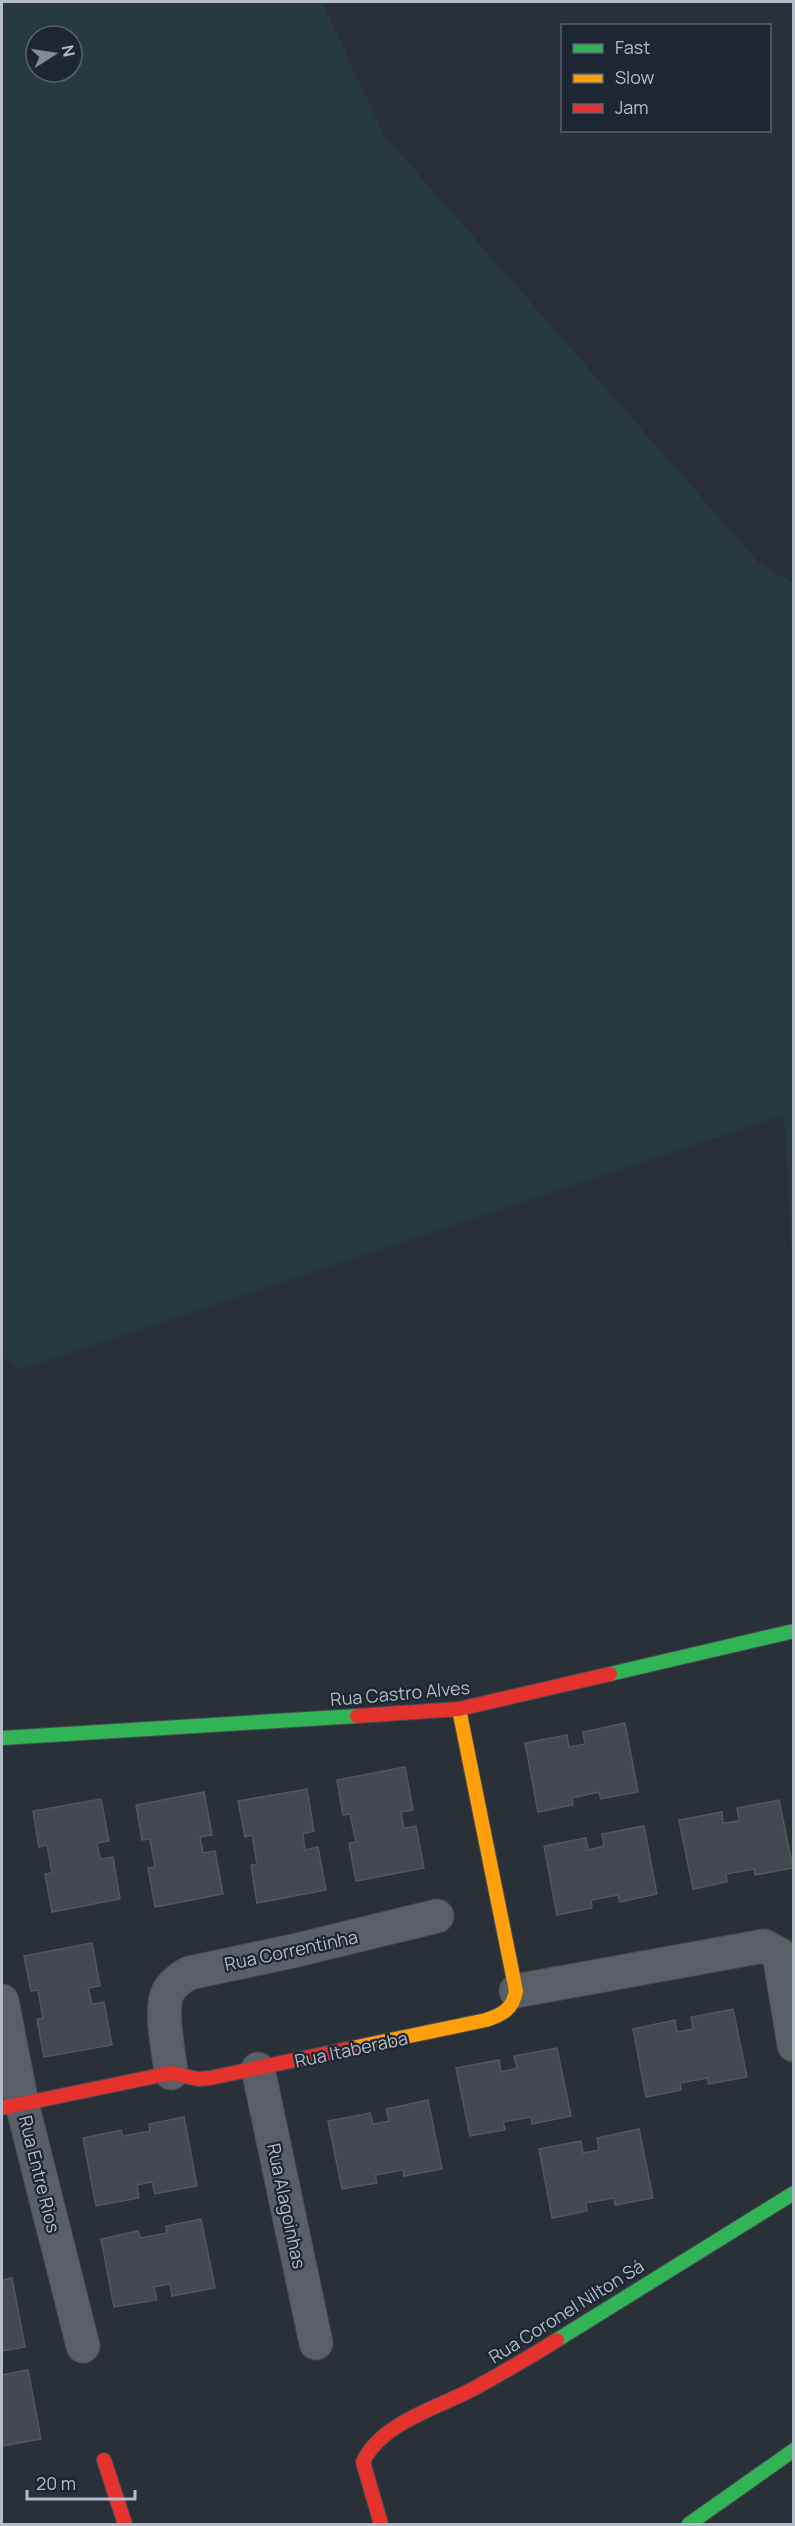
<svg xmlns="http://www.w3.org/2000/svg" width="795" height="2526" font-family="Manrope,sans-serif">
<style>
.green{fill:#273a3e;fill-rule:evenodd}
.building{fill:#444950;stroke:#52575f;stroke-width:1.5}
.lines{fill:none;stroke-linecap:round;stroke-linejoin:round}
.street-casing{stroke:#484c53;stroke-width:35}
.fast-casing{stroke:#484c53;stroke-width:16}
.slow-casing{stroke:#484c53;stroke-width:16}
.jam-casing{stroke:#484c53;stroke-width:16}
.street{stroke:#5a5e66;stroke-width:33}
.fast{stroke:#30b455;stroke-width:14}
.slow{stroke:#ff9f0a;stroke-width:14}
.jam{stroke:#e5322d;stroke-width:14}
.labels{text-anchor:middle;dominant-baseline:central;stroke-width:4.5;stroke-linejoin:round;paint-order:stroke}
.street-label{font-size:18px;fill:#b4bcc9;stroke:#1d2633}
</style>
<rect width="100%" height="100%" fill="#2a3038"/>
<!-- green -->
<path class="green" d="M2,2H322L384,135L758,562L793,583V1278L784,1115L22,1369L2,1358ZM36,36H72V72H36Z"/>
<!-- building -->
<g class="building">
<polygon points="625,1723 638,1792 601,1799 599,1792 572,1798 573,1805 538,1812 525,1743 567,1735 569,1747 585,1744 583,1732"/>
<polygon points="405,1767 413,1810 401,1812 404,1828 416,1826 424,1868 356,1881 349,1843 356,1842 350,1814 343,1815 337,1780"/>
<polygon points="307,1789 314,1831 303,1834 305,1850 318,1847 326,1890 257,1903 251,1865 257,1864 252,1835 245,1837 238,1801"/>
<polygon points="204,1792 212,1835 200,1837 203,1853 215,1851 223,1894 155,1907 148,1868 155,1867 150,1839 142,1840 136,1805"/>
<polygon points="101,1799 109,1841 97,1843 100,1859 113,1857 120,1899 52,1912 45,1874 52,1873 47,1845 39,1847 33,1811"/>
<polygon points="779,1800 793,1868 755,1875 754,1869 726,1874 727,1882 693,1889 679,1820 722,1812 723,1823 739,1821 737,1808"/>
<polygon points="644,1826 657,1894 620,1902 618,1895 591,1900 592,1908 557,1915 544,1846 586,1838 588,1850 604,1846 602,1834"/>
<polygon points="92,1943 100,1986 88,1988 92,2004 104,2002 112,2045 44,2057 37,2019 43,2018 38,1990 31,1991 24,1956"/>
<polygon points="733,2009 747,2077 709,2084 707,2078 680,2083 681,2090 646,2097 633,2029 675,2020 677,2032 693,2029 691,2017"/>
<polygon points="557,2048 571,2116 532,2124 531,2117 503,2122 505,2130 470,2136 456,2068 499,2060 501,2072 517,2068 514,2056"/>
<polygon points="428,2100 442,2169 404,2176 403,2170 375,2175 377,2183 342,2189 328,2121 370,2113 373,2124 389,2121 386,2109"/>
<polygon points="184,2117 197,2186 155,2194 152,2182 137,2185 139,2198 96,2206 83,2138 121,2130 123,2136 150,2131 149,2124"/>
<polygon points="639,2129 653,2198 615,2205 614,2198 586,2203 587,2211 552,2218 539,2149 581,2141 583,2153 599,2150 597,2138"/>
<polygon points="201,2219 215,2288 172,2296 170,2284 154,2287 157,2300 114,2307 101,2239 138,2231 140,2238 167,2233 166,2226"/>
<polygon points="12,2278 25,2347 2,2351 2,2280"/>
<polygon points="28,2370 41,2439 2,2446 2,2375"/>
</g>
<g class="lines">
<!-- street casing -->
<g class="street-casing">
<g id="street">
<polyline points="516,1991 764,1946 779,1954 794,2045"/>
<polyline points="2,2001 22,2104 83,2346"/>
<polyline points="258,2069 316,2343"/>
<path d="M171,2073C169,2052 159,2010 168,1992C173,1983 180,1978 189,1973L293,1951L437,1916"/>
</g>
</g>
<!-- fast casing -->
<g class="fast-casing">
<g id="fast">
<polyline points="610,1674 794,1631"/>
<polyline points="2,1738 357,1716"/>
<polyline points="557,2340 794,2193"/>
<polyline points="689,2524 794,2450"/>
</g>
</g>
<!-- slow casing -->
<g class="slow-casing">
<path id="slow" d="M352,2048L486,2020C502,2015 513,2009 516,1991L459,1709"/>
</g>
<!-- jam casing -->
<g class="jam-casing">
<g id="jam">
<polyline points="357,1716 459,1709 610,1674"/>
<polyline points="2,2108 171,2073 198,2079 210,2078 352,2048"/>
<polyline points="104,2460 125,2524"/>
<path d="M381,2524L363,2462C381,2423 437,2408 473,2389C502,2373 530,2357 557,2340"/>
</g>
</g>
<!-- street -->
<use href="#street" class="street"/>
<!-- fast -->
<use href="#fast" class="fast"/>
<!-- slow -->
<use href="#slow" class="slow"/>
<!-- jam -->
<use href="#jam" class="jam"/>
</g>
<g class="labels">
<!-- street labels -->
<g class="street-label">
<text transform="translate(400 1693) rotate(-5)">Rua Castro Alves</text>
<text transform="translate(291 1950) rotate(-12)">Rua Correntinha</text>
<text transform="translate(351 2049) rotate(-12)">Rua Itaberaba</text>
<text transform="translate(40 2174) rotate(76)">Rua Entre Rios</text>
<text transform="translate(287 2206) rotate(78)">Rua Alagoinhas</text>
<text transform="translate(566 2311) rotate(-32)">Rua Coronel Nilton Sá</text>
</g>
</g>
<!-- border -->
<rect width="795" height="2526" fill="none" stroke="#b4bcc9" stroke-width="6"/>
<!-- legend -->
<rect x="561" y="24" width="210" height="108" fill="#1d2633" stroke="#59626f" stroke-width="1.5"/>
<rect x="573" y="44" width="30" height="9" fill="#30b455" stroke="#59626f" stroke-width="1.5"/>
<text x="615" y="54" font-size="18" fill="#b4bcc9">Fast</text>
<rect x="573" y="74" width="30" height="9" fill="#ff9f0a" stroke="#59626f" stroke-width="1.5"/>
<text x="615" y="84" font-size="18" fill="#b4bcc9">Slow</text>
<rect x="573" y="104" width="30" height="9" fill="#e5322d" stroke="#59626f" stroke-width="1.5"/>
<text x="615" y="114" font-size="18" fill="#b4bcc9">Jam</text>
<!-- north arrow -->
<g transform="translate(54 54) rotate(78)"><circle r="28" fill="#1d2633" stroke="#59626f" stroke-width="1.5"/>
<path d="M0-4.5L10 22L0 15L-10 22Z" fill="#848b96"/>
<text y="-9" font-size="16" font-weight="bold" text-anchor="middle" fill="#b4bcc9">N</text>
</g>
<!-- scale -->
<path d="M27 2490v9h108v-9" fill="none" stroke="#b4bcc9" stroke-width="3"/>
<text x="36" y="2490" font-size="18" fill="#b4bcc9" stroke="#1d2633" stroke-width="4.5" paint-order="stroke">20 m</text>
</svg>
